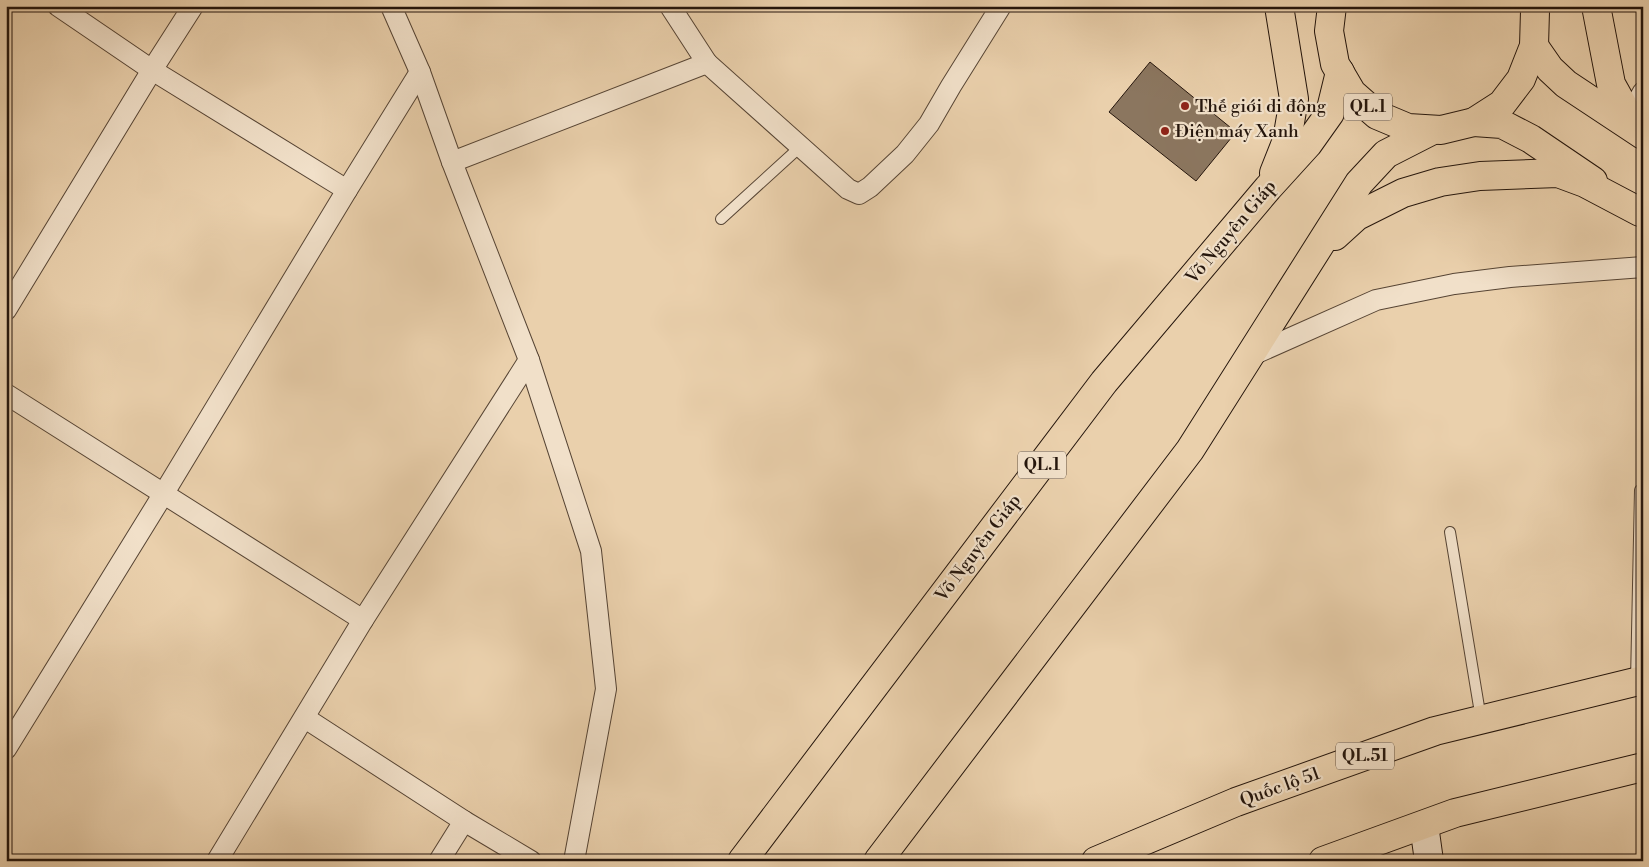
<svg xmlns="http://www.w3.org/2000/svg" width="1649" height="867" font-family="'Libre Bodoni',serif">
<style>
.building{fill:#8b765f;stroke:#24150c}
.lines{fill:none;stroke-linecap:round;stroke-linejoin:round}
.lane-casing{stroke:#564434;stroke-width:12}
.street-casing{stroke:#564434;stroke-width:22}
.secondary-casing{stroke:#24150c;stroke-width:30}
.primary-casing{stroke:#24150c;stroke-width:30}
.highway-casing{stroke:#24150c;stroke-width:30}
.lane{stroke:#f1e0c9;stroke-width:10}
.street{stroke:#f1e0c9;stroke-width:20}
.secondary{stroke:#f1e0c9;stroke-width:28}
.primary{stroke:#ead0ac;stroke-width:28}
.highway{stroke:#ead0ac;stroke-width:28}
.poi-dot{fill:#8f2418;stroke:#f1e0c9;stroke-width:2}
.labels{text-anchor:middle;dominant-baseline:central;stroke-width:4.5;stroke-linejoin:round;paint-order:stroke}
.shield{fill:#f1e0c9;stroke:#625245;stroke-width:1}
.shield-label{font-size:16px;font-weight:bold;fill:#24150c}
.poi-label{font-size:18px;fill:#24150c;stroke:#f1e0c9;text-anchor:start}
.street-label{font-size:18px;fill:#24150c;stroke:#f1e0c9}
</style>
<rect width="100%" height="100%" fill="#ead0ac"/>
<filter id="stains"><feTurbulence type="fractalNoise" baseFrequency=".004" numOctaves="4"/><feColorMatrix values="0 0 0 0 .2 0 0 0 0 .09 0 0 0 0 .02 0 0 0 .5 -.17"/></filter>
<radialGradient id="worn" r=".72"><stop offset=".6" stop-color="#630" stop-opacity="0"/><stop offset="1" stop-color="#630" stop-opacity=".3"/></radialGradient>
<!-- building -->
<polygon class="building" points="1150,62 1236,132 1196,181 1109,112"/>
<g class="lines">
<!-- lane casing -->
<g class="lane-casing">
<g id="lane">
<polyline points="721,219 800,147"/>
<polyline points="1450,532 1481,719"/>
<polyline points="1636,681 1640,490"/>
</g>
</g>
<!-- street casing -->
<g class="street-casing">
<g id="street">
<polyline points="58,6 152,70 347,190"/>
<polyline points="391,6 420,72 452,162 529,360 591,551 606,689 574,861"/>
<polyline points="670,6 707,63"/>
<polyline points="1630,115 1643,92"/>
<polyline points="452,162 707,63 848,189 859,194 870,187 905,154 929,124 951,86 1001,6"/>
<polyline points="6,310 152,70 193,6"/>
<polyline points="1250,356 1376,300 1454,284 1510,277 1643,267"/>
<polyline points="6,394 363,620"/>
<polyline points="305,718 464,821 531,861"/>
<polyline points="6,749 164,493 347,190 420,72"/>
<polyline points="217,861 363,620 529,360"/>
<polyline points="439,861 464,821"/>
</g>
</g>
<!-- secondary casing -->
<g class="secondary-casing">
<polyline id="secondary" points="1424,825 1429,861"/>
</g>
<!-- primary casing -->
<g class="primary-casing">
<g id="primary">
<polyline points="1534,46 1550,69 1566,84 1643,135"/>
<polyline points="1474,122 1502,124 1531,139 1593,181"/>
</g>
</g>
<!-- highway casing -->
<g class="highway-casing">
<g id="highway">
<polyline points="1332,6 1329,31 1335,64 1352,93 1377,115 1408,128 1441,130 1474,122 1502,104 1521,79 1534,46 1535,11 1534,6"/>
<polyline points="1596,6 1611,84 1626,111 1643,126"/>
<polyline points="1274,173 1287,140 1294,99 1279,6"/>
<polyline points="1335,236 1357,216 1403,193 1440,182 1480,176 1558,173 1585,183 1640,212"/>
<polyline points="742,861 1104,382 1268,188 1308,144 1330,113 1340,72"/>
<polyline points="878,861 1190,450 1359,183 1386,154 1433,130"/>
<polyline points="1096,861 1236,802 1435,731 1643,680"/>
<polyline points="1323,861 1455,813 1643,767"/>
</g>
</g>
<!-- lane -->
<use href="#lane" class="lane"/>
<!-- street -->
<use href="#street" class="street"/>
<!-- secondary -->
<use href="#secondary" class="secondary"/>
<!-- primary -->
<use href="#primary" class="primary"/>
<!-- highway -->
<use href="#highway" class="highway"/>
</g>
<!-- markers -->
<g class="poi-dot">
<circle cx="1185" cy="106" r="5"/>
<circle cx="1165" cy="131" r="5"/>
</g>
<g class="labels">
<!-- shield labels -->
<g class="shield">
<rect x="1344" y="93.5" width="48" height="27" rx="4"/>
<rect x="1018" y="451.5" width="48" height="27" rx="4"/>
<rect x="1336" y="742.5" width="58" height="27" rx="4"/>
</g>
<g class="shield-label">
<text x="1368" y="107">QL.1</text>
<text x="1042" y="465">QL.1</text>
<text x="1365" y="756">QL.51</text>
</g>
<!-- poi labels -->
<g class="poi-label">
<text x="1195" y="106">Thế giới di động</text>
<text x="1175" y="131">Điện máy Xanh</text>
</g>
<!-- street labels -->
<g class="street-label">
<text transform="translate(1231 232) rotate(-50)">Võ Nguyên Giáp</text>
<text transform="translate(978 548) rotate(-53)">Võ Nguyên Giáp</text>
<text transform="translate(1280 787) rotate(-20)">Quốc lộ 51</text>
</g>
</g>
<!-- margin -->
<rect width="1649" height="867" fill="none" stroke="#ead0ac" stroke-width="25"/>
<rect x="8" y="8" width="1634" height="852" fill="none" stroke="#24150c" stroke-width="2.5"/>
<rect x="12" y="12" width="1624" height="842" fill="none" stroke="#24150c"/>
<rect width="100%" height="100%" filter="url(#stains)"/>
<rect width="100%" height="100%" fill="url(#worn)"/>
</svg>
